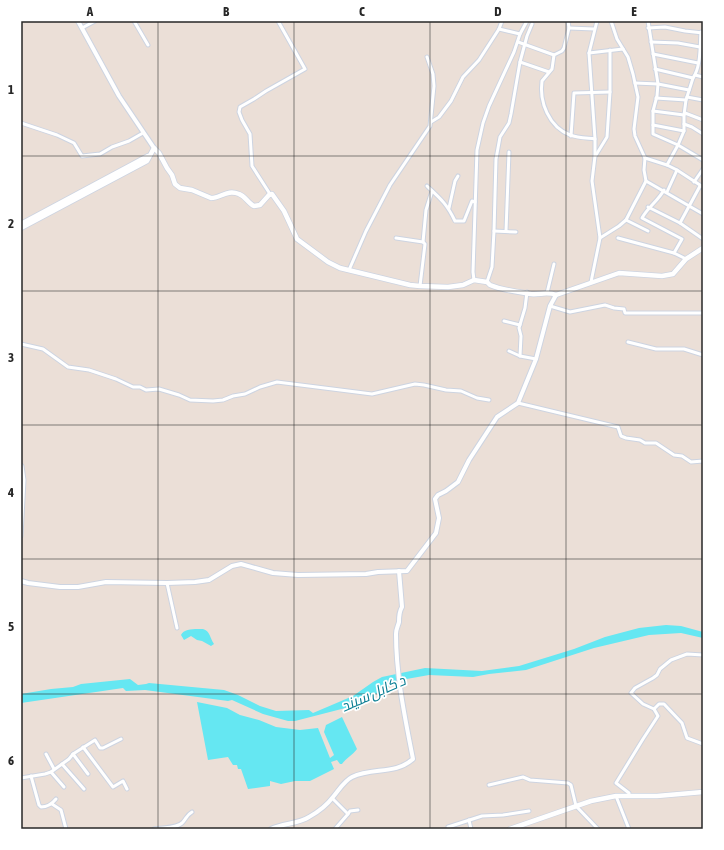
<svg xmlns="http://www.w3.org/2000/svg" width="724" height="850" font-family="'Asap Condensed',Cairo,sans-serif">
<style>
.water{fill:#65e7f2}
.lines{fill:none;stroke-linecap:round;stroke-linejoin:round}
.minor-casing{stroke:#cdd4e1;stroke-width:5}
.tertiary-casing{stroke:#cdd4e1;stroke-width:6}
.secondary-casing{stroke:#cdd4e1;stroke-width:6}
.minor{stroke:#fff;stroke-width:3}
.tertiary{stroke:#fff;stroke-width:4}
.secondary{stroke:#fff;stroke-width:4.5}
.grid{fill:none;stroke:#272727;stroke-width:1;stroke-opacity:0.55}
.labels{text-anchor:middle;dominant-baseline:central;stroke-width:3.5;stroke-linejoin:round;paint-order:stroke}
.water-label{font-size:15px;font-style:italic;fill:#087d93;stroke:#fff}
.neatline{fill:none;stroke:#272727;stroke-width:1.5}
.grid-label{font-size:13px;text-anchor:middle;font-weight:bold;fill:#272727}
</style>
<rect width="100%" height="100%" fill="#ebdfd7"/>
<!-- water -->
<g class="water">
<polygon points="666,625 681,626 703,632 703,638 681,633 649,635 594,648 526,670 489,674 473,677 429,675 401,680 374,695 357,705 295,721 288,721 263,714 232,700 228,701 145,690 126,691 123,688 21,703 21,694 51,689 73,687 81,684 130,679 138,685 146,684 149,683 224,690 238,695 260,706 276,711 309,710 313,713 353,696 373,682 382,677 425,668 482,671 519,666 574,649 605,637 639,628"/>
<path d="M203,629C210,631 210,638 214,644L211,646L202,641L197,640L191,636L184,640L181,635C184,628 196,629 203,629Z"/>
<path d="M197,702L227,708L240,715L259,720L276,727L300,730L318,728L330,758L334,755L324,732L326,725L342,717L357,749C353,755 346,758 342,764H340L337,760L331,762L334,769L310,781H295L281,784L270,781V786L248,789L241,769H238L237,765H233L228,757L208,760Z"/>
</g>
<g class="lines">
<!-- minor casing -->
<g class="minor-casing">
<g id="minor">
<polyline points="134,21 148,45"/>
<path d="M568,21L569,28L564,48L562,51L554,55L552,69L542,81C539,102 549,127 570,135C578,138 587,138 595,139"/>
<polyline points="597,21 589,53 595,139 595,156 592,181 600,238"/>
<polyline points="648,21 658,84 657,96 653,111 653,134 678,145 703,160"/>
<polyline points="82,28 95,21"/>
<polyline points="569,28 594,29"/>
<polyline points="648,28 665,27 685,31 703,33"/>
<polyline points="499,29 520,34"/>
<polyline points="518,42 554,55"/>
<polyline points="651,42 678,43 700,47"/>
<polyline points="589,53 623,49"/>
<polyline points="653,54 698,63"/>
<polyline points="520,62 549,72"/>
<polyline points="655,69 693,78"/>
<polyline points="695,75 703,77"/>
<polyline points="635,83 658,84 689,90"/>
<polyline points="687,97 703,100"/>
<polyline points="656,98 686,100"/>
<polyline points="653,111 684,115"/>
<polyline points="685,113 703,120"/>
<polyline points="431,122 439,117 451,101 463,77 479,60 499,29 502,21"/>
<polyline points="21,123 57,135 74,143 82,156 100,154 112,147 129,141 143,133"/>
<polyline points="684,124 692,127 703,134"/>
<polyline points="653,125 684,131"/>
<polyline points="571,136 574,93 610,92"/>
<polyline points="596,155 607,137 610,92 610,50"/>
<polyline points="645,158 667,165 677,170 703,187"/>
<path d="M667,165L678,145L684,131V115L686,100L693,78C701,67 700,45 701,32"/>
<polyline points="646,181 703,214"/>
<polyline points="694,182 703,169"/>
<path d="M427,186C441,199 447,204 455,221H464L472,201L475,202"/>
<path d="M664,190C658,201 648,207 642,218L682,239L674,253"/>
<polyline points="667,192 677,170"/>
<polyline points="270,194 252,166 250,134 242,120 239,112 240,107 254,99 266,91 305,69 278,21"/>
<polyline points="648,207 680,223 703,239"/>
<polyline points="449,208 455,181 458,176"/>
<polyline points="626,220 648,231"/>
<polyline points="680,223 700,186"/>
<polyline points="494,231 516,232"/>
<polyline points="506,231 509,152"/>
<polyline points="396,238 423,242 425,244 420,286"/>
<polyline points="618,238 674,253 686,259"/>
<polyline points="423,242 426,210 432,191"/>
<polyline points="349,270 366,231 390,185 430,126 434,86 433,74 427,57"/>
<polyline points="474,280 473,272 477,150 483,123 489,106 514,52 520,34 527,21"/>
<polyline points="487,282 492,267 494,231 496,159 500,137 509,123 511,114 520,62 527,36 532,24"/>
<polyline points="591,282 600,238 619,226 626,220 646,181 644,170 645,158 635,136 634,129 638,97 633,74 628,57 617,39 611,21"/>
<polyline points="547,293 554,264"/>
<polyline points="550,306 570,312 605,305 614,308 624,309 625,313 703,313"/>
<polyline points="504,321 520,325"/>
<polyline points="628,342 656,349 684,349 703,355"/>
<polyline points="21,344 43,349 68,367 89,370 116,379 133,387 140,387 146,390 159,389 179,395 190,400 213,401 223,400 233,396 245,394 260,387 277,382 372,394 415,384 424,385 446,390 461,391 477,398 489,400"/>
<polyline points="509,351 520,356 536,359"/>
<polyline points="520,356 521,336 519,328 525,308 527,292"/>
<polyline points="518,403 618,427 621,436 626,438 640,440 645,443 656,443 674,455 682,456 691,462 703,461"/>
<polyline points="21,465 22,466 24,480 21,536"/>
<polyline points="167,583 177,628"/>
<polyline points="654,709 659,704 664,704 682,723 687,738 703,744"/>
<polyline points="83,747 113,787 123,781 127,789"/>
<polyline points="46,754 54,769"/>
<polyline points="73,754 88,774"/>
<polyline points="62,764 84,789"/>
<polyline points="51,772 64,787"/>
<path d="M31,776L39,805L41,807C48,807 52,804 56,799"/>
<polyline points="21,778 45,774 51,772 69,759 73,754 95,740 100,748 103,748 121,739"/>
<polyline points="489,785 523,777 530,780 568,783 571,785 576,806 598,829"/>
<polyline points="629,795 629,793 616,783 643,739 658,716 654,709 643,704 631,693 635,688 653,678 657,675 660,669 671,660 687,654 703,655"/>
<polyline points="616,796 629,829"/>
<polyline points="332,798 348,814 335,829"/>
<polyline points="52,804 61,810 66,829"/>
<polyline points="348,814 350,811 358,810"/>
<polyline points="469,820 471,829"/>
<polyline points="448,827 482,816 503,815 529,811"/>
<path d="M154,829C162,827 177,829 183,822C187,817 187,815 192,812"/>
</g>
</g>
<!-- tertiary casing -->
<g class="tertiary-casing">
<g id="tertiary">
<polyline points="78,21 119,96 154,148"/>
<polyline points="21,581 28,583 60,587 78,587 106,582 167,583 195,582 209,580 232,566 241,564 273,573 298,575 366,574 378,572 407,571 436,533 439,518 435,499 438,495 446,491 458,482 469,460 497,417 518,403 536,359 550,306 556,295"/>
<path d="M271,829C283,823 298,824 309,817C318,812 327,805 333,797C339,790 344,781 352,777C373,767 395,775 413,759C405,718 396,676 396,634C396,629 398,626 399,622C399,616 399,612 402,607L399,571"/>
</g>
</g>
<!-- secondary casing -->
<g class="secondary-casing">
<g id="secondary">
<polyline points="21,224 148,156"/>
<path d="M21,228L147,161L154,148L159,153L167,168L172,175L175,184L180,188L192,190L211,198C221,198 227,189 239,194C245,196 248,203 254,206L260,205L269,195L272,194L284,211L297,239L328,262L340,268L410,285L420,286L448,287L463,285L474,280L487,282L490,285C502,290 518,292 531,294C540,295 547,291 556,295L619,273L662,276L673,274L686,259L703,248"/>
<polyline points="510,829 591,801 616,796 657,796 703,792"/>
</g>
</g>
<!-- minor -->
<use href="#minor" class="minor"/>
<!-- tertiary -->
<use href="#tertiary" class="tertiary"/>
<!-- secondary -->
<use href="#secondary" class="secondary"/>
</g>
<!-- grid -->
<path class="grid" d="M158,21V829M294,21V829M430,21V829M566,21V829M21,156H703M21,291H703M21,425H703M21,559H703M21,694H703"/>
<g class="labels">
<!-- water labels -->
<g class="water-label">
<text transform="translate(373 693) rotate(-24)">د کابل سيند</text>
</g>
</g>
<!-- border -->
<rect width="724" height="850" fill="none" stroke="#ffffff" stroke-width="44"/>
<rect x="22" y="22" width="680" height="806" class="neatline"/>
<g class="grid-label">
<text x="90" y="16">A</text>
<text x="226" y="16">B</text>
<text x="362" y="16">C</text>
<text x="498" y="16">D</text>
<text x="634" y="16">E</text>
<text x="11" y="94">1</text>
<text x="11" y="228">2</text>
<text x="11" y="362">3</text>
<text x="11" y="497">4</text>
<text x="11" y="631">5</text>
<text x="11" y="765">6</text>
</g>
</svg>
